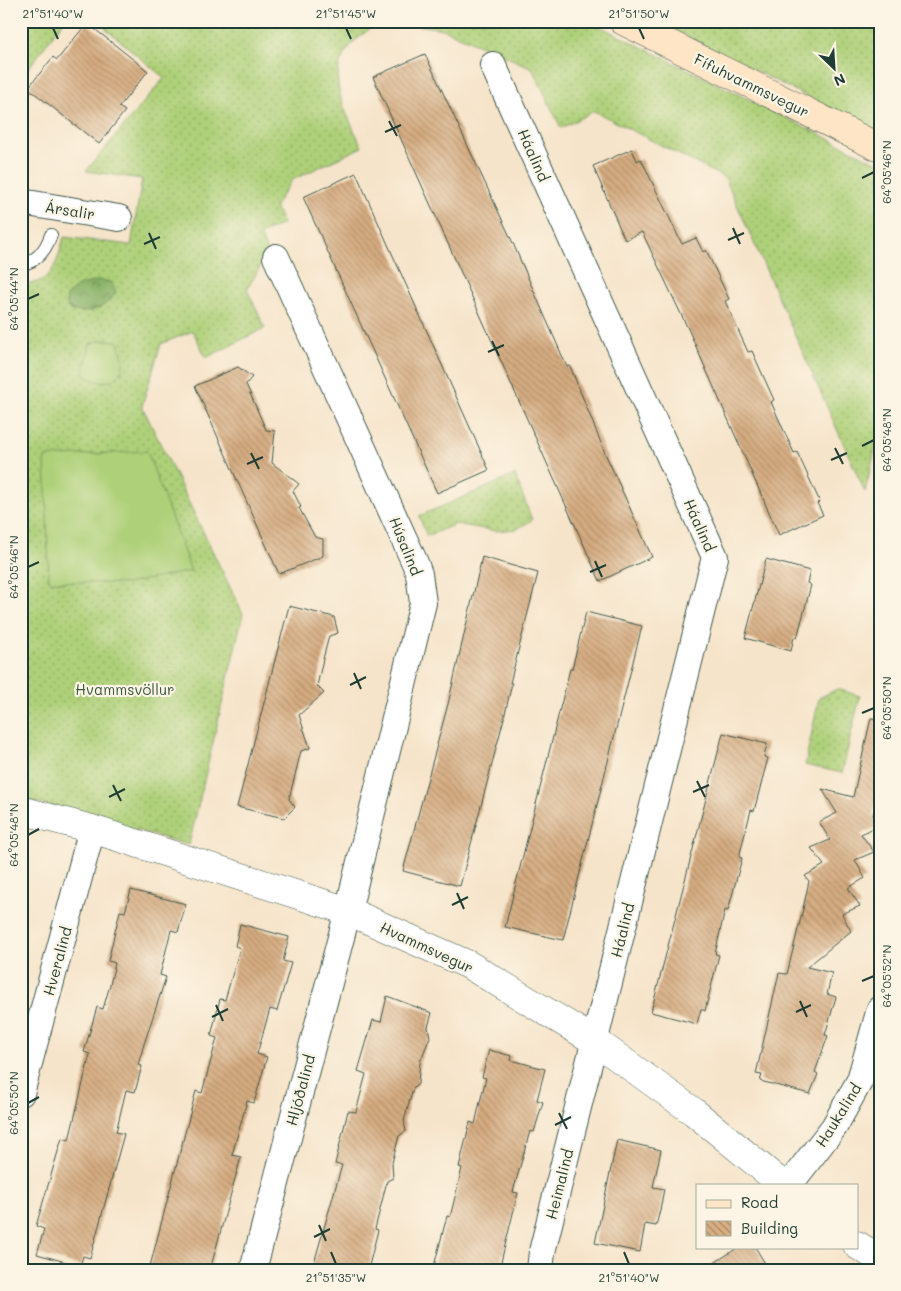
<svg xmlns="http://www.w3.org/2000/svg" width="901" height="1291" font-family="Mali,sans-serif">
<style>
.grass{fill:url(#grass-dots);stroke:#668656}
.forest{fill:url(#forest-crowns);stroke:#54784e}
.pitch{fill:#aed078;stroke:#668656}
.building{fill:url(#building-back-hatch)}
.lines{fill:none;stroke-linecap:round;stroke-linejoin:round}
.service-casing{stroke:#3f564a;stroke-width:14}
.minor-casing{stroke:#3f564a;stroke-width:28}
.tertiary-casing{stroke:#3f564a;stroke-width:29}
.secondary-casing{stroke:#3f564a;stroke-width:29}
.service{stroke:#fff;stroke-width:12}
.minor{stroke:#fff;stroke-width:26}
.tertiary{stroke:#fff;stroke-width:28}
.secondary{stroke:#fde5c5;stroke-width:28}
.ticks{fill:none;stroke:#1f3d34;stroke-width:2}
.labels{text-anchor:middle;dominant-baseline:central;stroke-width:4.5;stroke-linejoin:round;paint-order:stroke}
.street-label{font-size:15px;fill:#1f3d34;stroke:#fcf5e5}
.park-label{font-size:15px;fill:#3c5a42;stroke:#fcf5e5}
.neatline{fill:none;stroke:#1f3d34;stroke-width:2}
.ticks-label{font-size:12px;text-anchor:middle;fill:#1f3d34}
</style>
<defs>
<pattern id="grass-dots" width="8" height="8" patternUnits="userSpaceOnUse" patternTransform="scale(1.25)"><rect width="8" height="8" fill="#aed078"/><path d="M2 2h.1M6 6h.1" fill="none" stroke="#8daa63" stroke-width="1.8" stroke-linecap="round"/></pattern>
<pattern id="forest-crowns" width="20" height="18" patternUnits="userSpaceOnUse" patternTransform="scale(1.25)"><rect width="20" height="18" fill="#8ab268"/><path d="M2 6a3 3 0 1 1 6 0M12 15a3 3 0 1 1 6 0" fill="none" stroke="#709256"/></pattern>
<pattern id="building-back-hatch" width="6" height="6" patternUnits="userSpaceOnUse" patternTransform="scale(1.25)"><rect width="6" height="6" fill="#d6ac81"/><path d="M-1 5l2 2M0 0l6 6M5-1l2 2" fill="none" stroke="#ad8d6a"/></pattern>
</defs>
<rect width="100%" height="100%" fill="#fcf5e5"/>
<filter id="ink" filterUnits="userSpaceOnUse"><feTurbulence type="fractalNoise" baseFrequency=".02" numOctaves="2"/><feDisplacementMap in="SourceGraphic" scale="10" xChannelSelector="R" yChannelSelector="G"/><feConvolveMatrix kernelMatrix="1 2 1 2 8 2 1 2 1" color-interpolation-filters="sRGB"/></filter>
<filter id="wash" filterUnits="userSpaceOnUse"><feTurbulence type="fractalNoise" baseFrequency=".0096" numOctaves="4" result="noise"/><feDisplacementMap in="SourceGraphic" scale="20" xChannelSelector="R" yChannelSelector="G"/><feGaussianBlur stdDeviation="1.12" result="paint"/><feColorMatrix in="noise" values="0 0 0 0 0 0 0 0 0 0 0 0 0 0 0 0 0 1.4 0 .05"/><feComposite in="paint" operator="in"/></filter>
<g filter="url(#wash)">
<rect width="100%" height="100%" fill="#f6e4ca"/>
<!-- grass -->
<g class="grass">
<polygon points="21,21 64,21 21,78"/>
<path d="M97,21H385C373,25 366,32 356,40C320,73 346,111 362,147L292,180L275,206L283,224L260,234L268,254L247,289L265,328L206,358L193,331L161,344L142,406L243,614L189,845L21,798V284C53,285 57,262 64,237L131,245L142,179L86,171L164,78Z"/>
<polygon points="388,21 589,21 880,164 880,429 865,492 725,178 594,111 561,128 532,68 443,29"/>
<polygon points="656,21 880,21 880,133"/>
<polygon points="515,475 532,520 517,529 496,531 456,524 427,536 419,516"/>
<polygon points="837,689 860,696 842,773 805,765 819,698"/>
</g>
<!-- forest -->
<path class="forest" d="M100,280L111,282L116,292C106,309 88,315 70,310L66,303L67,295L78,286Z"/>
<!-- pitch -->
<g class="pitch">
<path d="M101,340L117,341C120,349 124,356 123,365C119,386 95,386 83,373L90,344Z"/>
<polygon points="147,451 191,571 126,584 49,581 45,457"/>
</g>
<g id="blocks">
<!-- building -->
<g class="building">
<polygon points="87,23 148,71 119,107 125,111 99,144 28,88 53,57 57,60"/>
<polygon points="425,54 512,241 567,367 570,366 605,453 652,557 600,581 373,77"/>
<polygon points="632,149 637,161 641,159 682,244 696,238 703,252 706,250 729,299 725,301 748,352 752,351 774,400 771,402 794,453 797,452 820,502 817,503 823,515 779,535 690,333 642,232 625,240 593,166"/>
<polygon points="356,173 489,470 437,493 303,197"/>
<polygon points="238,367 252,377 246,384 266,430 275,431 272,463 299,484 293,491 301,507 299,508 315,537 323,539 323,556 279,574 195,386"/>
<polygon points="482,557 538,573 510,683 512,683 504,718 460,886 403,871 448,704"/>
<polygon points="766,559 810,571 807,583 811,585 797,638 794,637 791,651 745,638"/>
<polygon points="289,606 334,617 338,633 329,636 323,659 317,686 324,693 299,715 310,748 301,751 289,799 295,807 284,818 237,807"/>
<polygon points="586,612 642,626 563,940 505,927 570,669 572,669"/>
<polygon points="871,718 880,719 880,792 873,815 880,825 861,834 874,852 855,860 865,878 848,888 860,906 842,914 851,931 807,967 832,973 827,994 836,997 825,1035 828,1036 815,1072 818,1074 810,1094 760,1081 762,1075 756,1074 779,973 787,974 803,909 809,881 805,876 824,865 811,848 830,840 819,822 837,813 822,789 853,797"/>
<polygon points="723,733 767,744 764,757 768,758 754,811 751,810 739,857 742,858 728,911 725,910 715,954 719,955 705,1011 701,1009 697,1024 651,1012"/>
<polygon points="131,890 186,904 178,932 171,930 160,975 166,977 144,1044 138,1065 142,1066 135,1092 126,1090 116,1132 124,1134 90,1258 83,1256 80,1266 37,1254 44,1229 36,1226 62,1138 69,1140 90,1054 84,1052 97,1007 103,1009 110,985 115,963 108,961 120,911 125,912"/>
<polygon points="240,924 289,937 283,961 291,963 277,1011 270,1009 257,1054 267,1057 254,1103 247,1101 232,1155 241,1157 210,1270 149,1270 196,1091 202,1093 217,1038 211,1036 220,999 225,1000 240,948 235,946"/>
<polygon points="387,996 432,1013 428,1027 430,1037 420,1062 418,1084 413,1089 404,1121 406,1131 399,1136 392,1163 393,1178 387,1181 375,1229 378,1230 368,1270 312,1270 342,1165 335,1164 348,1111 356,1112 366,1074 358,1071 373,1020 381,1022"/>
<polygon points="489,1050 512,1056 511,1060 545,1069 537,1100 543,1102 534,1132 530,1131 513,1192 518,1193 499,1270 433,1270 447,1216 450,1217 456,1193 462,1168 459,1167 470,1122 475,1124 480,1102 486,1078 482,1077"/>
<polygon points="617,1140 661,1150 653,1187 664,1189 660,1210 656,1226 645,1224 640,1252 595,1243"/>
<polygon points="739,1247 755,1247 769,1270 703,1270"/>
</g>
</g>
</g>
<g filter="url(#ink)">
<use href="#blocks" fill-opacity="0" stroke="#3f564a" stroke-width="1"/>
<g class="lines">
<!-- service casing -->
<g class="service-casing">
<path id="service" d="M21,264C37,262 46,249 51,235"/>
</g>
<!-- minor casing -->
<g class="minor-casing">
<g id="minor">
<polyline points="493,65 715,557 542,1252 540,1270"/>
<polyline points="21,202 119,218"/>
<polyline points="21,1093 92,829"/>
<polyline points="789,1185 834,1127 860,1080 880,1009"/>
<polyline points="253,1270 348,911 423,603 419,574 415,563 276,257"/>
</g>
</g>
<!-- tertiary casing -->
<g class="tertiary-casing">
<g id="tertiary">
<polyline points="21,810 92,829 348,911 469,965 595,1041 694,1112 783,1185"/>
<polyline points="857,1245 880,1259"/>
</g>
</g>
<!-- secondary casing -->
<g class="secondary-casing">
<polyline id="secondary" points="623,21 880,148"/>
</g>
<!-- service -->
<use href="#service" class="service"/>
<!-- minor -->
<use href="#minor" class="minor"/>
<!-- tertiary -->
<use href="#tertiary" class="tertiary"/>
<!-- secondary -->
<use href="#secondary" class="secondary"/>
</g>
</g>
<!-- ticks -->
<path class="ticks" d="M53,28L58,39M346,28L351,39M639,28L644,39M389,121L397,136M385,132L401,125M862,178L874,172M733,228L740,244M149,233L156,249M728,240L744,233M144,244L160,237M28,299L39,294M492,341L499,356M488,352L504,345M862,446L874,440M835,448L843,464M251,453L259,469M831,460L847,453M247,464L263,457M595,561L602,577M28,567L39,562M590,572L606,565M354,673L361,689M350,685L366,677M862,713L874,708M697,781L705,797M113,785L121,801M693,792L709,785M109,797L125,789M28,835L39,829M457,893L464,909M452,905L468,897M862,981L874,976M800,1001L807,1017M216,1005L223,1021M796,1012L811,1005M212,1017L228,1009M28,1103L39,1097M559,1113L567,1129M555,1125L571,1117M319,1225L326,1241M314,1237L330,1229M331,1252L336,1264M624,1252L629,1264"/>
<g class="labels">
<!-- street labels -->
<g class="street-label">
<text transform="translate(752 85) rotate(26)">Fífuhvammsvegur</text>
<text transform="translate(534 155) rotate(66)">Háalind</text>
<text transform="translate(70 210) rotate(9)">Ársalir</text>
<text transform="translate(700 525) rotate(66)">Háalind</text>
<text transform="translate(406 546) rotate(68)">Húsalind</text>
<text transform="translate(622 930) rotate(-76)">Háalind</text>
<text transform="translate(427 947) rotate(25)">Hvammsvegur</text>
<text transform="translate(57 961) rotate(-75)">Hveralind</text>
<text transform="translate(300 1090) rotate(-75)">Hljóðalind</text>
<text transform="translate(838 1115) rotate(-58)">Haukalind</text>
<text transform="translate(559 1184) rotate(-76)">Heimalind</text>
</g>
<!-- park labels -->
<g class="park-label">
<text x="125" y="689">Hvammsvöllur</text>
</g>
</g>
<!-- margin -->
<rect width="901" height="1291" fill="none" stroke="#fcf5e5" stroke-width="55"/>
<!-- legend -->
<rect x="696" y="1184" width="162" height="65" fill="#fcf5e5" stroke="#a4ab9e"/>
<rect x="706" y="1200" width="25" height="8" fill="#fde5c5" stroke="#a4ab9e"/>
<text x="741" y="1208" font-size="15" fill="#1f3d34">Road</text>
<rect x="706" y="1221" width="25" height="15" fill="url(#building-back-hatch)" stroke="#a4ab9e"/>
<text x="741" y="1234" font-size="15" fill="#1f3d34">Building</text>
<!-- north arrow -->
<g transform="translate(834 68) rotate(155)" stroke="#fcf5e5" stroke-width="4" paint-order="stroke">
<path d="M0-4L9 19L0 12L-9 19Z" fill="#1f3d34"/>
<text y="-8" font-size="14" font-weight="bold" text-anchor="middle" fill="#1f3d34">N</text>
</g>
<rect x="28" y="28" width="846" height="1236" class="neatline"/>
<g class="ticks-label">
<text x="53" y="18">21°51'40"W</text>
<text x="346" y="18">21°51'45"W</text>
<text x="639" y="18">21°51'50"W</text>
<text transform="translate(887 172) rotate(-90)" y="4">64°05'46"N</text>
<text transform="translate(14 299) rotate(-90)" y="4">64°05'44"N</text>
<text transform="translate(887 440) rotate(-90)" y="4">64°05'48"N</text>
<text transform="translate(14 567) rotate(-90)" y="4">64°05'46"N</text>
<text transform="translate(887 708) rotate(-90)" y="4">64°05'50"N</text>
<text transform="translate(14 835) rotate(-90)" y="4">64°05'48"N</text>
<text transform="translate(887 976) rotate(-90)" y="4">64°05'52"N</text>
<text transform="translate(14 1103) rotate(-90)" y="4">64°05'50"N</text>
<text x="336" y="1282">21°51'35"W</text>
<text x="629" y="1282">21°51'40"W</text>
</g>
</svg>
